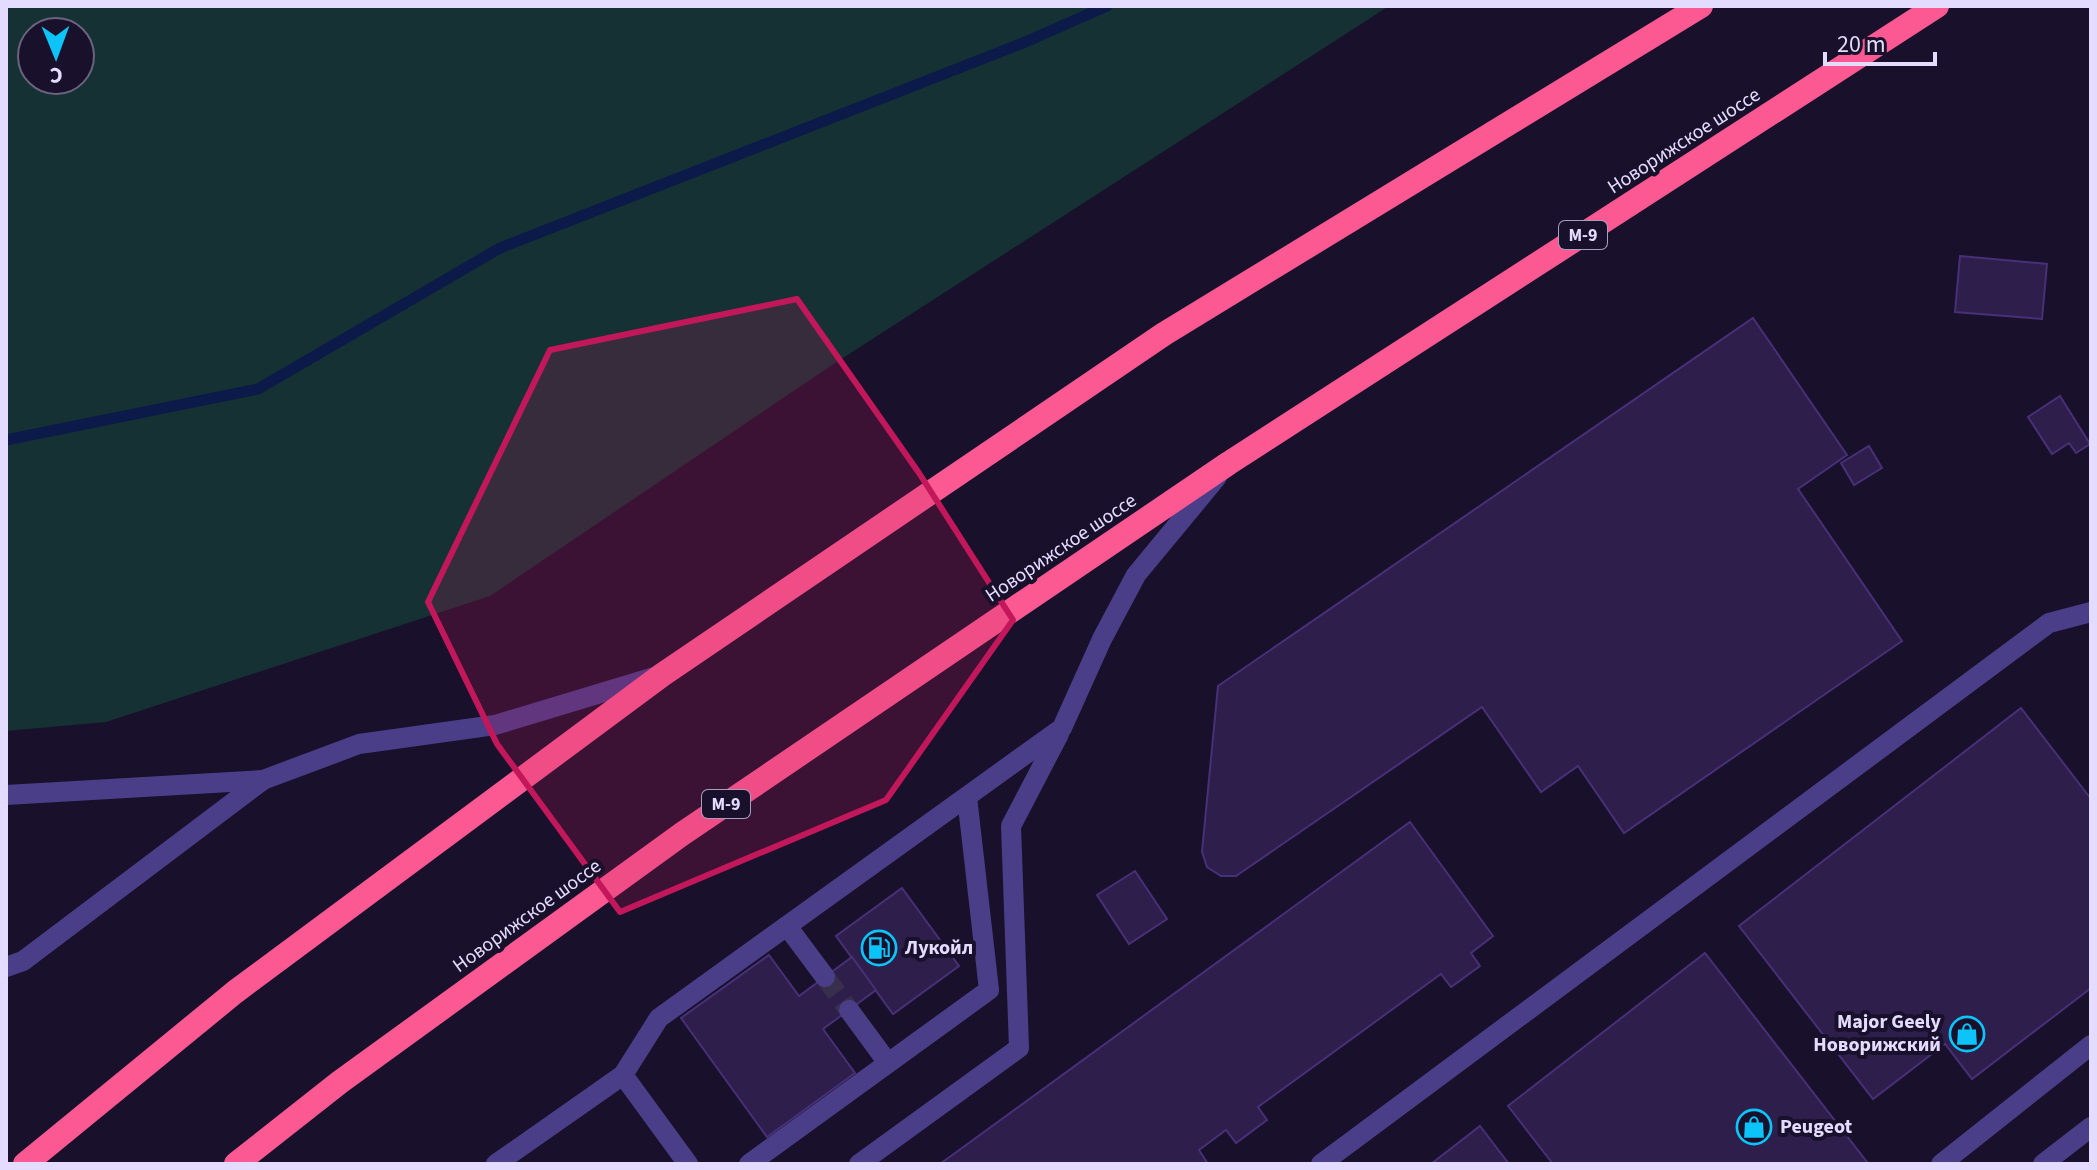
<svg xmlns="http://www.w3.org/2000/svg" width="2097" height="1170" font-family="'Source Sans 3',sans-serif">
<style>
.green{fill:#153134;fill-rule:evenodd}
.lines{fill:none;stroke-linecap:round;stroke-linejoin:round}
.stream{stroke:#0c1a49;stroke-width:11}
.building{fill:#2d1e4b;stroke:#473077;stroke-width:2}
.minor-tunnel{stroke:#372f4b;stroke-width:20;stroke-dasharray:20 10;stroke-linecap:butt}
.minor{stroke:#4a3e88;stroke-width:20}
.highway{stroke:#fc5992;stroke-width:24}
.marked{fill:#c2185b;fill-opacity:0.2;stroke:#c2185b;stroke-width:6;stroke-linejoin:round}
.labels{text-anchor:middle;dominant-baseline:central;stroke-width:8;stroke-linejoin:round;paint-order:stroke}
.shield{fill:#19112b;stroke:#a79fbf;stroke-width:2}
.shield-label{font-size:18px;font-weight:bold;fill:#e4dcfe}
.street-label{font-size:20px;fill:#e4dcfe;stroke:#19112b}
.poi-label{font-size:20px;font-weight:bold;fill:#e4dcfe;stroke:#19112b;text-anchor:start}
</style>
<rect width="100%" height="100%" fill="#19112b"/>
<!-- green -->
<path class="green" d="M6,6H1389L832,365L490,596L106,722L6,731ZM32,32H80V80H32Z"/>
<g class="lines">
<!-- stream -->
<polyline class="stream" points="6,440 258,389 500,248 1023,43 1107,6"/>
</g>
<!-- building -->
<g class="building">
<polygon points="1960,256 2047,264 2042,319 1955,312"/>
<polygon points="1753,318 1847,455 1798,489 1902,641 1624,833 1578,766 1541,792 1482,707 1236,876 1221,876 1207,867 1202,852 1218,686"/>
<polygon points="2060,396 2090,444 2076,453 2069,443 2052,454 2028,417"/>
<polygon points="1869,446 1882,468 1854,485 1841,463"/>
<polygon points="2021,708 2091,799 2091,988 1972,1079 1945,1044 1873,1099 1739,926"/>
<polygon points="1410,822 1493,936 1471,953 1480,966 1451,987 1441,974 1258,1107 1267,1120 1236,1143 1226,1130 1199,1150 1208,1164 940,1164"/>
<polygon points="1135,871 1167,919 1129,944 1097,895"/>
<polygon points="902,888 959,966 893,1014 836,936"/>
<polygon points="1705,953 1867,1162 1864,1164 1553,1164 1508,1106"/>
<polygon points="769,955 799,996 852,957 876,990 823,1029 855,1073 767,1137 681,1018"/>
<polygon points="1480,1126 1509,1164 1431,1164"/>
</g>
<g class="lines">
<!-- minor-tunnel -->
<polyline class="minor-tunnel" points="825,977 849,1010"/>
<!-- minor -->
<g class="minor">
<polyline points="6,795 263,780"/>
<polyline points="787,926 825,977"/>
<polyline points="6,967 23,961 263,780 359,744 495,725 654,677"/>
<polyline points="849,1010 888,1063"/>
<polyline points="623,1075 688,1164"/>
<polyline points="496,1164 623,1075 659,1018 1062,728 1102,639 1136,575 1217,477"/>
<polyline points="749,1164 989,990 967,797"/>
<polyline points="859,1164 1019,1048 1011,826 1059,734"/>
<polyline points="1321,1164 2049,623 2091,612"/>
<polyline points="1941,1164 2091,1045"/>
<polyline points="2043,1164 2091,1127"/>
</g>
<!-- highway -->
<g class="highway">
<polyline points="25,1164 235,992 662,675 1164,334 1701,6"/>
<polyline points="236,1164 340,1082 682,834 1229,463 1937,6"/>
</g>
</g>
<!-- marked area -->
<path class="marked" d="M797,299L919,473L1013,620L886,800L620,912L497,744L428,602L550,350Z"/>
<!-- icons -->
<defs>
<g id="fuel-ring" transform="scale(1.8)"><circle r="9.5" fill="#19112b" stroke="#0cc3fa" stroke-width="1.5"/><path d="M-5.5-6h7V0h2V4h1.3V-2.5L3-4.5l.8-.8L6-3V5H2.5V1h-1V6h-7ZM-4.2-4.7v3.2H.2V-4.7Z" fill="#0cc3fa"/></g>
<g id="shop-ring" transform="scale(1.8)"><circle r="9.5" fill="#19112b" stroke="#0cc3fa" stroke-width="1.5"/><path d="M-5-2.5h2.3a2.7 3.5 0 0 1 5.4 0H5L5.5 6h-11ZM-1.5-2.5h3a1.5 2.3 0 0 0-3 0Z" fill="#0cc3fa"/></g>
</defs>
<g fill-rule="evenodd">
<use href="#fuel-ring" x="879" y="948"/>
<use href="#shop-ring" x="1967" y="1034"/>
<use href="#shop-ring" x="1754" y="1127"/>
</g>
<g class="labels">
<!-- shield labels -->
<g class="shield">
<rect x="1559" y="221" width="48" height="28" rx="6"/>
<rect x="702" y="790" width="48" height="28" rx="6"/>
</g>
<g class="shield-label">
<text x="1583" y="235">М-9</text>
<text x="726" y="804">М-9</text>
</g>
<!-- street labels -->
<g class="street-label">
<text transform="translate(1684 141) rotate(-33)">Новорижское шоссе</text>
<text transform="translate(1061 548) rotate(-34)">Новорижское шоссе</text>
<text transform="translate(527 916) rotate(-36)">Новорижское шоссе</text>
</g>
<!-- poi labels -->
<g class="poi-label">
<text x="905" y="948">Лукойл</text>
<text x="1941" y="1022" text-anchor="end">Major Geely<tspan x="1941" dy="23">Новорижский</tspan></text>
<text x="1780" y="1127">Peugeot</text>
</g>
</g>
<!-- border -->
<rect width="2097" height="1170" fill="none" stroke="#e4dcfe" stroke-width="16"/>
<!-- north arrow -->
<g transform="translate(56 56) rotate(179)"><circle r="38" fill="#19112b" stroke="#6a627f" stroke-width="2"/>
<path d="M0-6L14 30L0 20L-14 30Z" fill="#0cc3fa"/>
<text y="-12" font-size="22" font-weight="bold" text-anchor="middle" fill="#e4dcfe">С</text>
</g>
<!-- scale -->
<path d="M1825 52v12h110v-12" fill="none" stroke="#e4dcfe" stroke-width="4"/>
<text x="1837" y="52" font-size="24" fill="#e4dcfe" stroke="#19112b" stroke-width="6" paint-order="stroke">20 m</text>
</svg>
